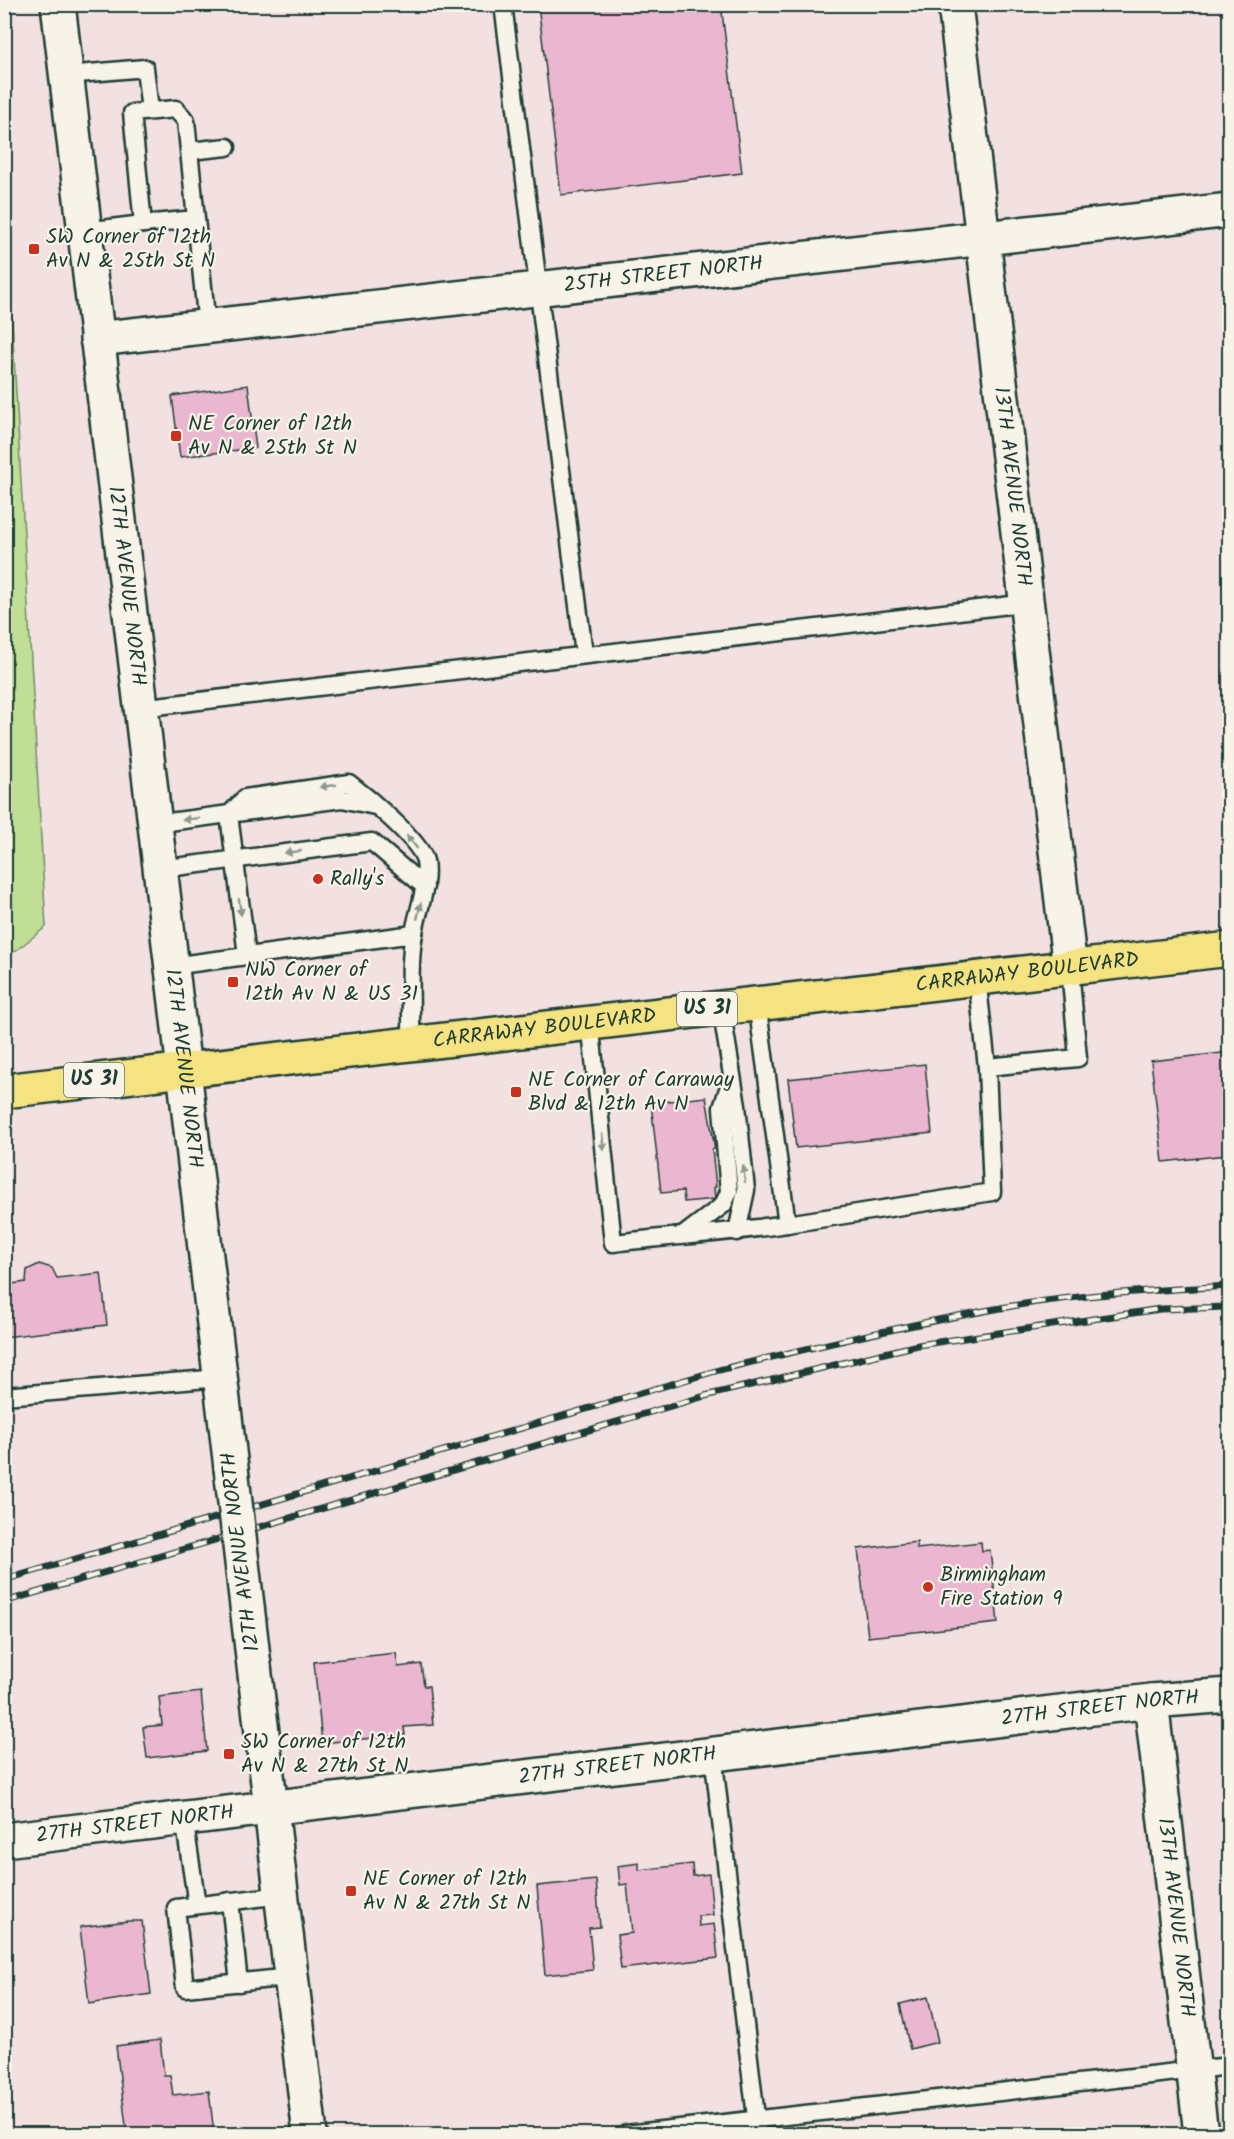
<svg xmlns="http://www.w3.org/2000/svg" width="1234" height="2139" font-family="Kalam,sans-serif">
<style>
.green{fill:#c0de96;stroke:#708e65;stroke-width:1.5}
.building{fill:#ebb6d0;stroke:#1f3d34;stroke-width:1.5}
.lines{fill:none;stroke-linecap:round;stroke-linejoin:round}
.service-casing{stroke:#1f3d34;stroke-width:21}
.minor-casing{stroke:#1f3d34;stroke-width:38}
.tertiary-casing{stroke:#1f3d34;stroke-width:38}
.primary-casing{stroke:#1f3d34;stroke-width:38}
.service{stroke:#f7f3e8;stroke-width:16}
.minor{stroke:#f7f3e8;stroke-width:33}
.tertiary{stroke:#f7f3e8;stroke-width:33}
.primary{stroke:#f5e382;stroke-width:33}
.rail-casing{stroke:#1f3d34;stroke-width:7}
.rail{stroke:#f7f3e8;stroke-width:4.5;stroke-dasharray:14;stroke-linecap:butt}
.tertiary-bridge-casing{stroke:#1f3d34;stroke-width:38;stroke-linecap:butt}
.tertiary-bridge{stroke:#f7f3e8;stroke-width:33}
.oneway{fill:#8b988e}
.poi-dot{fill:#c8321e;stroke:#f7f3e8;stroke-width:2}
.labels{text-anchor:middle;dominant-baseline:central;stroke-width:4.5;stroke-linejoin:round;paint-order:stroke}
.shield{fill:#f7f3e8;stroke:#60746a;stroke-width:1.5}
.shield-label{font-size:20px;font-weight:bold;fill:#1f3d34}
.poi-label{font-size:21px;fill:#1f3d34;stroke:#f7f3e8;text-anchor:start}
.street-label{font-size:21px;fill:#1f3d34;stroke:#f7f3e8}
</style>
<rect width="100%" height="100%" fill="#f3e1e1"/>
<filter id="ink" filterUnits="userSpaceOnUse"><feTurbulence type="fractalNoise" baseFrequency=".0167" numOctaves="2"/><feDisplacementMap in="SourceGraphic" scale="12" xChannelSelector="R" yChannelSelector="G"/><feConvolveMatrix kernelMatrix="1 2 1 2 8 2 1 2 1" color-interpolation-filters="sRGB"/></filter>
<g filter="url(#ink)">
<!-- green -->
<polygon class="green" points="4,178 46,927 5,959 4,959"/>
<!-- building -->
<g class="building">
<polygon points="538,4 721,4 742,173 561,195"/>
<polygon points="248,385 256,448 180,457 172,396"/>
<polygon points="1230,1052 1230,1097 1222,1098 1226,1155 1163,1162 1151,1061"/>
<polygon points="925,1064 932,1133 796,1148 788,1079"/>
<polygon points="706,1097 715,1149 712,1149 716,1187 714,1187 715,1199 684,1202 683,1191 661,1193 651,1103"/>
<polygon points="39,1264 52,1268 57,1278 101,1273 107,1325 4,1337 4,1285 26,1282 27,1270"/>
<polygon points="917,1542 917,1549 981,1542 982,1551 990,1550 998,1623 868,1637 858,1549"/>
<polygon points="396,1653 398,1667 421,1664 424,1686 429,1686 433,1725 404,1727 405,1735 322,1743 314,1662"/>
<polygon points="201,1692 207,1751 147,1758 143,1727 162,1725 159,1697"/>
<polygon points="639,1863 639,1870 692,1864 693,1876 709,1874 713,1915 698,1916 699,1926 714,1924 718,1958 621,1969 617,1935 632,1933 627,1884 620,1885 618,1866"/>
<polygon points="596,1880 600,1927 589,1928 593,1970 545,1975 537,1886"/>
<polygon points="128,1921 142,1921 151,1994 89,2004 80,1927"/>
<polygon points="928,1997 938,2042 910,2049 900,2004"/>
<polygon points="160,2040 164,2075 170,2075 173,2095 209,2091 214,2134 168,2134 167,2129 127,2134 116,2046"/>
</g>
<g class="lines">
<!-- service casing -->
<g class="service-casing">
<g id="service">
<polyline points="503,4 584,654"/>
<polyline points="67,75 145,68 150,111"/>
<polyline points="190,151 227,147"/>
<polyline points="196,219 143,224 132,113 176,109 186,121 207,326"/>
<polyline points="86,231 143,224"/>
<polyline points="140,708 1027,603"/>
<path d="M229,815L245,798L349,783C366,796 421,841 425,861C429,885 418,909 414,933C408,968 412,1007 411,1043"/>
<polyline points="229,815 247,955"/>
<polyline points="154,824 342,799 375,806"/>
<polyline points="160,869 372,842 425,887"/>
<polyline points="171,966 414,934"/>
<polyline points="757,1003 787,1224 992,1192 987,1067 977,978"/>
<polyline points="721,1007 737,1106 746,1190 737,1232"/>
<path d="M590,1021L613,1243C671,1236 729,1233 787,1224"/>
<polyline points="987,1067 1078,1058 1070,968"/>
<polyline points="685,1234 723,1205 729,1192 722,1108 731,1080"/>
<polyline points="4,1396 220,1378"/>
<polyline points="713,1754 758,2134"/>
<polyline points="184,1818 197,1905"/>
<polyline points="282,1895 176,1908 185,1988 291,1977"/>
<polyline points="230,1901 239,1983"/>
<polyline points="626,2134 1230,2066"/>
</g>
</g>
<!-- minor casing -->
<g class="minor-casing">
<g id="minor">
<path id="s1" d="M955,4L1070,968"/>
<path id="s2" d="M1151,1701L1201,2134"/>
<path id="s3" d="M4,1840L1151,1701L1230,1695"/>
</g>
</g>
<!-- tertiary casing -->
<g class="tertiary-casing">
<g id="tertiary">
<path id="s4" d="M58,4L231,1468"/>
<path id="s5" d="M97,339L1230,210"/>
<polyline points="254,1666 310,2134"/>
</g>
</g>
<!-- primary casing -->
<g class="primary-casing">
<g id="primary">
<path id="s6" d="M4,1091L1230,949"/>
</g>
</g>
<!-- service -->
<use href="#service" class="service"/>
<!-- minor -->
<use href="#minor" class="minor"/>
<!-- tertiary -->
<use href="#tertiary" class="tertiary"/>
<!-- primary -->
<use href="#primary" class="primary"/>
<!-- rail casing -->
<g class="rail-casing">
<g id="rail">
<path d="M4,1580L719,1370C816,1346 914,1323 1012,1306C1084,1294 1157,1290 1230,1286"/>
<polyline points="4,1602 705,1396 918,1345 1160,1309 1230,1307"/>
</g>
</g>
<!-- rail -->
<use href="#rail" class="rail"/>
<!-- tertiary-bridge casing -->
<g class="tertiary-bridge-casing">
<polyline id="tertiary-bridge" points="231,1468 254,1666"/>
</g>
<!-- tertiary-bridge -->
<use href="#tertiary-bridge" class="tertiary-bridge"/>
</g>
<!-- one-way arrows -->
<defs><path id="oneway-solid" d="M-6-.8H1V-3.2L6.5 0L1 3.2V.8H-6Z" transform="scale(1.5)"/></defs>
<g class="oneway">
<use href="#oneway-solid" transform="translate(328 786) rotate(172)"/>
<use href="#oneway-solid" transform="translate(191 819) rotate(174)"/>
<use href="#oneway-solid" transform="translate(412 842) rotate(-128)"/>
<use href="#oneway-solid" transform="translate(293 852) rotate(173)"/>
<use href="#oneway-solid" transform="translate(240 907) rotate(82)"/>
<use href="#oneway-solid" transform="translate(419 911) rotate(-77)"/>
<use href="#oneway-solid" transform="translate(603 1142) rotate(84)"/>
<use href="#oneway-solid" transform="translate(744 1174) rotate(-96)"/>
</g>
</g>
<!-- markers -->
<g class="poi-dot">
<rect x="28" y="243" width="12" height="12" rx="3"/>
<rect x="170" y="430" width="12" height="12" rx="3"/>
<circle cx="318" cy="879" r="6"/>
<rect x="227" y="976" width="12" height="12" rx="3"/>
<rect x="510" y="1086" width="12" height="12" rx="3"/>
<circle cx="928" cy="1587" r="6"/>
<rect x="223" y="1748" width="12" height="12" rx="3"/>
<rect x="345" y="1885" width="12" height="12" rx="3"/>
</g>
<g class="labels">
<!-- shield labels -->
<g class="shield">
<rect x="677" y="992" width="60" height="34" rx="4.5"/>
<rect x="64" y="1063" width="60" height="34" rx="4.5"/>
</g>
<g class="shield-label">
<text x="707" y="1009">US 31</text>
<text x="94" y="1080">US 31</text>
</g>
<!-- poi labels -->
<g class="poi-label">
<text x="46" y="237">SW Corner of 12th<tspan x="46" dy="24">Av N &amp; 25th St N</tspan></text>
<text x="188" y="424">NE Corner of 12th<tspan x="188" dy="24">Av N &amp; 25th St N</tspan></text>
<text x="330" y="879">Rally's</text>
<text x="245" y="970">NW Corner of<tspan x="245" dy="24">12th Av N &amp; US 31</tspan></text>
<text x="528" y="1080">NE Corner of Carraway<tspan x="528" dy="24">Blvd &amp; 12th Av N</tspan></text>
<text x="940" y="1575">Birmingham<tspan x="940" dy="24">Fire Station 9</tspan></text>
<text x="241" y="1742">SW Corner of 12th<tspan x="241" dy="24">Av N &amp; 27th St N</tspan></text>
<text x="363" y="1879">NE Corner of 12th<tspan x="363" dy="24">Av N &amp; 27th St N</tspan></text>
</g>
<!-- street labels -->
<g class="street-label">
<text stroke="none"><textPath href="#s5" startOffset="570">25TH STREET NORTH</textPath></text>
<text stroke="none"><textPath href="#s1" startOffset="486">13TH AVENUE NORTH</textPath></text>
<text stroke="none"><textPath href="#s4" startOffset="586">12TH AVENUE NORTH</textPath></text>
<text stroke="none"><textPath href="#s6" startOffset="1030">CARRAWAY BOULEVARD</textPath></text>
<text stroke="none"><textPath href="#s6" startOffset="544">CARRAWAY BOULEVARD</textPath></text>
<text stroke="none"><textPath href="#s4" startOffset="1072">12TH AVENUE NORTH</textPath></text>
<text transform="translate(241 1552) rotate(-97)">12TH AVENUE NORTH</text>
<text stroke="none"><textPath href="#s3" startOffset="1104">27TH STREET NORTH</textPath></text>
<text stroke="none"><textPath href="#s3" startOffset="618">27TH STREET NORTH</textPath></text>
<text stroke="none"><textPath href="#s3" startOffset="132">27TH STREET NORTH</textPath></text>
<text stroke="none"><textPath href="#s2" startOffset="218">13TH AVENUE NORTH</textPath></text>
</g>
</g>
<!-- margin -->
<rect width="1234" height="2139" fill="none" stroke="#f7f3e8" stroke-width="24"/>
<rect x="12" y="12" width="1210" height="2115" fill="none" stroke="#1f3d34" stroke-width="2" filter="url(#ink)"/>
</svg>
